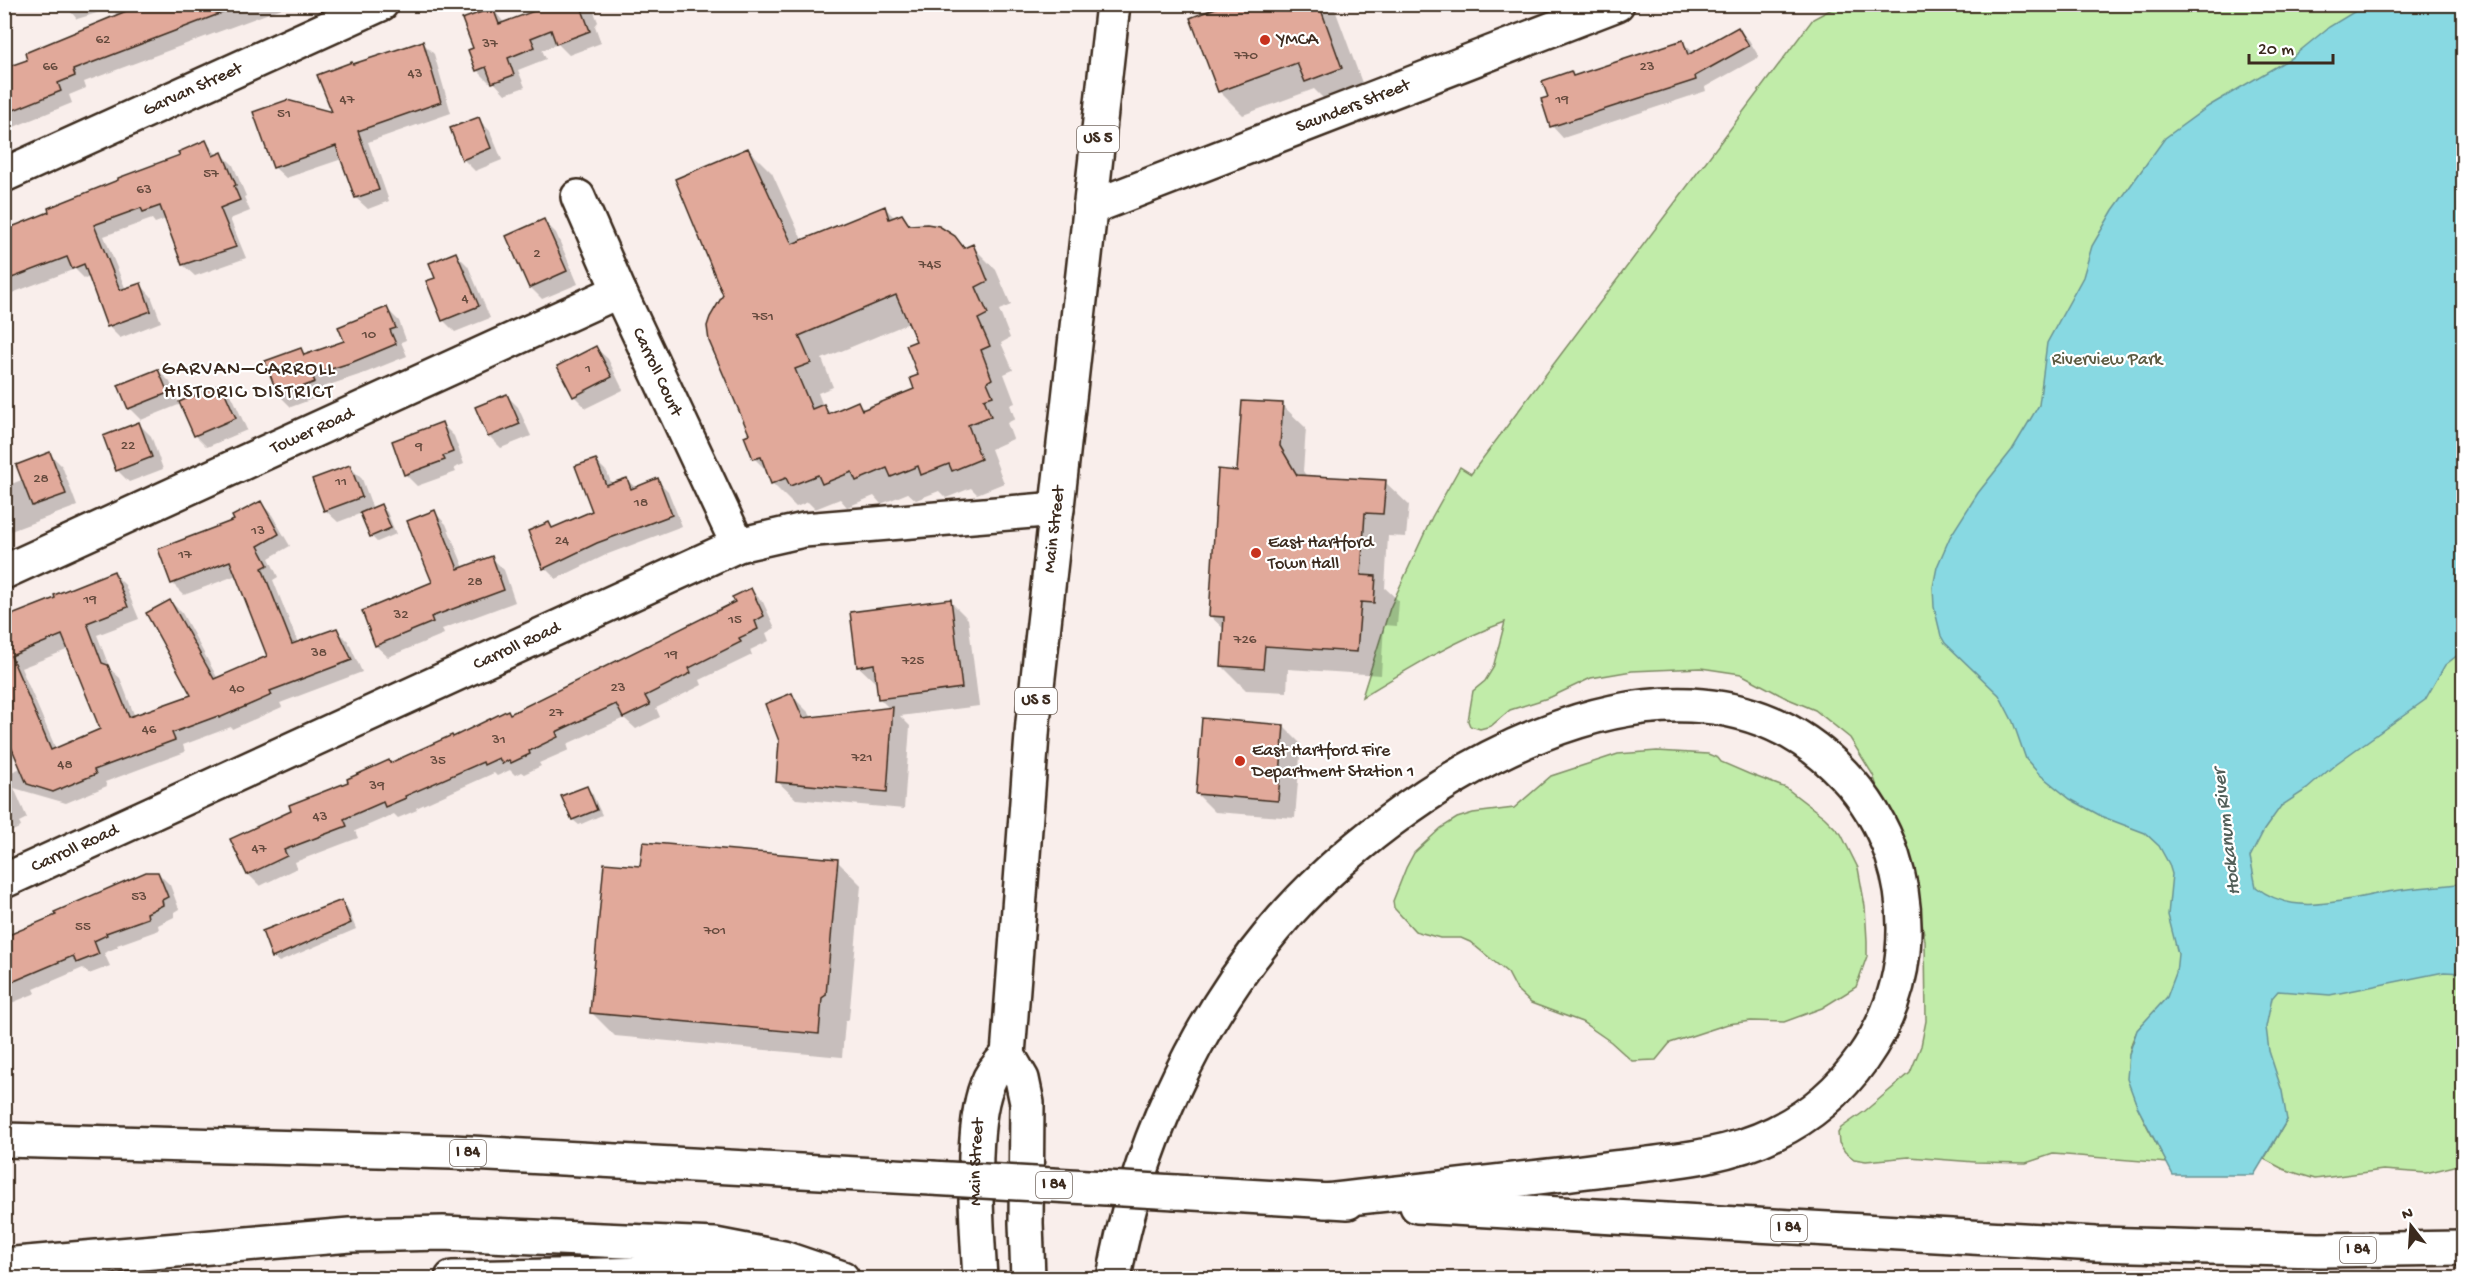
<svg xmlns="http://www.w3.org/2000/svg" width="2468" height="1283" font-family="'Gochi Hand',sans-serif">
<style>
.green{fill:#c1eca9;stroke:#7e8b64;stroke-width:1.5}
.water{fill:#88d9e2;stroke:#699394;stroke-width:1.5}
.shadow{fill:#0003;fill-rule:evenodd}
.building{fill:#e1a99a;stroke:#3b2a1e;stroke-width:1.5;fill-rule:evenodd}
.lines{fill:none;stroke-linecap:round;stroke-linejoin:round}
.minor-casing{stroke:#3b2a1e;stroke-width:38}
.highway-casing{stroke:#3b2a1e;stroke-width:38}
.minor{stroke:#fff;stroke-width:33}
.highway{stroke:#fff;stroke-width:33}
.highway-bridge-casing{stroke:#3b2a1e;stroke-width:38;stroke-linecap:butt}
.highway-bridge{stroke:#fff;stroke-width:33}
.poi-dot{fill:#c8321e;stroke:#fff;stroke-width:2}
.labels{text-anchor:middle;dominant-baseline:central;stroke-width:4.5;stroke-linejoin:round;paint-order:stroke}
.number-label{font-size:15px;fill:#644a3d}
.shield{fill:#fff;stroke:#766a62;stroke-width:1.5}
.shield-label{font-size:16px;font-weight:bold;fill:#3b2a1e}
.poi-label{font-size:18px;fill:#3b2a1e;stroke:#fff;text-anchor:start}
.street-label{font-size:18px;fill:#3b2a1e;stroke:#fff}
.park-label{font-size:18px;fill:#5c5a41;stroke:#fff}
.neighbourhood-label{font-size:20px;letter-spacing:1.5px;fill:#3b2a1e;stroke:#fff}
.water-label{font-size:20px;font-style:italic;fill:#525f59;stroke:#fff}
</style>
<rect width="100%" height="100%" fill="#f9eeeb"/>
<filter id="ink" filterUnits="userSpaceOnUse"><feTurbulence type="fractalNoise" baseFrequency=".0167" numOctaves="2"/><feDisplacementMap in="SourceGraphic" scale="12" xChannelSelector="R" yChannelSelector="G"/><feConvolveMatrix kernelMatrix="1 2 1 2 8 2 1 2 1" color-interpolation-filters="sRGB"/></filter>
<g filter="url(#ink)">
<!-- green -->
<g class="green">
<path d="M1841,4L2463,5V1164L2426,1173L2383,1170L2315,1179L2283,1169L2264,1159L2287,1120L2148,1020C2139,1025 2136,1033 2132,1042C2118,1086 2148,1126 2167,1163L2053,1154L2026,1163L1975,1162L1909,1157L1866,1161L1854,1159L1845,1152L1839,1143L1838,1133L1841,1128L1865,1111L1910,1073L1921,1046L1926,1021L1925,941L1920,911L1873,775L1850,738L1815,710L1786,698L1741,674L1701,668L1632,671L1591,678L1551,697L1510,710L1491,726L1480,729L1470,726L1468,721L1473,691L1485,681L1493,668L1505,622C1455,640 1408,669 1362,697L1390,608L1432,517L1460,467L1471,474L1813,19Z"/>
<polygon points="1657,751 1708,754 1718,758 1721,762 1749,774 1786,788 1824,817 1841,834 1858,868 1865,906 1867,941 1867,956 1856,987 1822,1008 1784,1022 1751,1021 1728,1024 1670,1043 1656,1060 1632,1061 1611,1042 1582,1022 1531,1003 1517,990 1508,973 1470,942 1461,938 1440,938 1415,931 1394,908 1393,901 1406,868 1414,853 1441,828 1457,818 1473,813 1514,808 1551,776 1618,754"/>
</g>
<!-- water -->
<path class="water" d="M2367,4L2463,5V651L2445,665L2425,700L2337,763L2307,789L2281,806L2264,830L2250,857L2256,887C2297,920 2349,897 2394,891C2417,887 2441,887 2463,883V973L2444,972L2330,995L2278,991L2272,998L2266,1027L2269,1051L2282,1091L2287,1120L2254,1175H2173L2137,1106L2127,1079L2129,1054L2137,1030L2167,997L2176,973L2178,954L2168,915L2172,874L2169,864L2159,846L2145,833L2103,817L2070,799L2039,774L2026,759L2013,722L1999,695L1945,643L1941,636L1934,607L1933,587L1937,567L1950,537L1978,493L2012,450L2039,405L2047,343L2083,277L2092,246L2113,210L2165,138L2209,106L2291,58L2329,27Z"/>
<!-- shadow -->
<g class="shadow">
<polygon points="4,4 24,4 8,11"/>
<polygon points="64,4 97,4 100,12 77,19"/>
<polygon points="124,4 293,4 84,82 86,88 69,95 72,103 4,131 4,70 120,27 114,8"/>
<polygon points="543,4 591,4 598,22 595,26 601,43 569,55 558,44 542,50 546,59 518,70 525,87 505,94 492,80 489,82 477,70 475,49 493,9 505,24 545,9"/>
<polygon points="1230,4 1333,4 1365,91 1330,105 1314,89 1243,115 1220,92 1192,19"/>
<polygon points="1738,29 1749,40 1759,57 1705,87 1706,91 1563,138 1552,126 1550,98 1571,73 1574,77 1682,42 1694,53"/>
<polygon points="423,43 434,54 451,113 368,142 389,201 368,209 356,198 342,159 286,178 274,167 335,114 353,65"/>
<polygon points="478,119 490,131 502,160 475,171 463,159"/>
<polygon points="206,142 218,156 222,154 233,165 246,196 244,197 250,211 230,219 246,258 195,276 183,265 166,219 155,223 152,219 104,236 126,290 140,284 151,296 161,322 120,338 109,327 90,277 85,279 75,269 4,296 4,231 182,155"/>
<path d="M748,149L772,173L803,242L885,208L895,218L902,216L912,226L954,237L966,249L972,246L996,270L1011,305L999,310L1010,338L1001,343L1013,370L1004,374L1015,403L1010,405L1015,419L1007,423L1013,439L991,449L1004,483L977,494L971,488L946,498L939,491L916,500L908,493L881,504L874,496L847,507L840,499L815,509L808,502L796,507L772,483L768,472L755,459L725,295ZM909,323L918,342L920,376L916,389L865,410L858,403L832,414L823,406L818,393L833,387L822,359Z"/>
<polygon points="544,221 556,233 578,284 542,299 530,287"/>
<polygon points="456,254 468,266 490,318 455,332 443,320"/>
<polygon points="387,309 399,321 406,340 401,342 407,356 365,373 323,387 326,394 291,407 279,395 300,350 307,356 346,342"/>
<polygon points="596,348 608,359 623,390 586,408 574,396"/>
<polygon points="4,352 10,366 4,368"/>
<polygon points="158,370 170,382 179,404 221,386 233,398 247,430 207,447 195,435 181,404 141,420 129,408"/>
<polygon points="506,395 518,407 531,436 501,448 489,436"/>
<polygon points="1282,405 1306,428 1303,471 1307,477 1385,482 1409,505 1406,537 1388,536 1385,588 1399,601 1397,626 1384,625 1381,675 1288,669 1287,692 1246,690 1222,666 1225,630 1210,616 1239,472"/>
<polygon points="139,424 151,436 163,469 129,482 117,470"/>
<polygon points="442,424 454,436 464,464 454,468 456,472 417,486 405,474"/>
<polygon points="50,454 62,466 77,506 8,532 10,538 4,541 4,487 24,479"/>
<polygon points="596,461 607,472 612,485 626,479 636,488 657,480 668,491 682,526 608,554 556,579 545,568 549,524 554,529 594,512"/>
<polygon points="350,467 362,479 373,509 381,506 387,512 396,534 377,542 371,536 362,513 338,522 326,511 314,480"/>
<path d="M261,503L272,515L290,546L269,558L278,577L273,580L298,643L336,629L348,641L362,672L280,703L282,707L232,729L231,727L183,745L185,752L105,782L107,786L66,803L14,788L27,818L19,822L21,827L4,835V775L21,768L4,619L113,573L125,585L139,619L97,635L110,669L120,678L135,717L193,696L170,601L182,613L218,679L269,656L237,575L184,595L172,583L236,521ZM69,649L102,730L56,749L21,668Z"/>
<polygon points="434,512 446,524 464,568 492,558 504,570 515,602 442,629 444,634 388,657 376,646 364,612 434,583"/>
<polygon points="751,590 763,602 775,628 766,633 769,641 750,650 752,655 700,680 702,685 656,708 660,717 636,729 624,718 567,744 569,750 539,763 541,766 524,774 521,772 515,775 510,770 497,776 494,773 416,808 417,810 398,818 394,814 355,831 358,838 295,862 297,868 260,886 248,874 391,764 454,738 508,712 511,715 737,603"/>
<polygon points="950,601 968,619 979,706 900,716 910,726 904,809 796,799 777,781 791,695 809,713 812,718 890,709 880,699 877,684 858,666"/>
<polygon points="1283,726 1301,744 1295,818 1215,812 1197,794"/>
<polygon points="586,787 592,793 602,815 579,825 573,820"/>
<polygon points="837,861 861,885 849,1019 845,1022 842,1057 615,1036 592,1013 642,868"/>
<polygon points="158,873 170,885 179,909 174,912 174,917 158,925 159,930 117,945 118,947 104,953 110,966 89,974 83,968 34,989 36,993 4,1006 4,939"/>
<polygon points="341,901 347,907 356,929 279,962 273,957"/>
</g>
<!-- building -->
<g class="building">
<polygon points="129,4 240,6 73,70 75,76 58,83 61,91 4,114 4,68 27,60 25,53 131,9"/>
<polygon points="553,4 580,4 590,31 556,44 551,30 531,38 535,47 508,58 514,75 492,83 486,67 476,71 468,50 473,48 462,19 493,8 499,24"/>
<polygon points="1226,4 1319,4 1342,68 1305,82 1297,63 1218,92 1190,18"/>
<polygon points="1738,27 1749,46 1695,76 1696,80 1550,127 1541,99 1548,97 1542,81 1571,71 1573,76 1683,40 1688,55"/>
<polygon points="423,41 441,102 358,131 379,190 355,198 336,146 273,168 253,112 287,100 332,112 317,75 352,62 353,64"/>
<polygon points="479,117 491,148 462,160 450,128"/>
<polygon points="206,140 213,156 222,152 236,185 234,186 240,200 220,208 236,247 182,265 160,206 143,212 141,208 94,225 120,290 141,283 151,311 107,327 84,264 72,269 67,257 4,281 4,230 49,212 48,208 118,180 118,178 180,155 178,152"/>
<path d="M748,148L792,244L885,206L889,219L902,214L909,225L927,224L939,226L955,236L964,248L973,244L988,281L976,287L988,314L978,319L990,346L981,350L992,379L987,382L993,396L984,399L991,416L968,425L981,459L952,471L949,464L921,475L918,466L891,477L887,468L856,481L852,472L822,484L818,475L790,486L786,478L771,484L761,457L753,459L744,436L749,434L709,341L707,326L710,317L723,295L675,179ZM896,295L916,341L906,345L918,375L910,378L914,389L862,410L858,401L828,414L824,404L812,409L795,369L811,363L799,336Z"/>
<polygon points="544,219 567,271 529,288 506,236"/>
<polygon points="456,252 479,306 442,321 426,281 435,278 429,263"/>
<polygon points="387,307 396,328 390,330 396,344 353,362 312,375 315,382 278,396 265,361 301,348 304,355 344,341 338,327"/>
<polygon points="596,346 612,377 573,397 557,366"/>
<polygon points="158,369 168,393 128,409 118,385"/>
<polygon points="221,384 236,418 194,436 179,402"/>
<polygon points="507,394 520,424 488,437 475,407"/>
<polygon points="1242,401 1283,403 1280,446 1297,475 1386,480 1383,514 1365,513 1361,575 1376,576 1374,603 1361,602 1357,652 1265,646 1263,669 1221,666 1224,617 1209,616 1218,469 1237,471"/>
<polygon points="139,422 152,457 116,471 103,436"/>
<polygon points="442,422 453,452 443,456 445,460 404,475 392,441"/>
<polygon points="50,452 66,494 32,506 16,465"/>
<polygon points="596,459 606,485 627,478 631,489 658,478 672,515 597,543 543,569 528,531 549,522 552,528 592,511 575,466"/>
<polygon points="350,465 362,497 324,511 312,479"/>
<path d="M261,501L279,534L258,546L268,565L262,568L292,644L337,628L352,660L270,691L272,695L219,718L218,716L172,733L175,740L94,770L96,774L53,792L27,784L4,730V618L55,598L54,595L114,571L128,607L87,623L102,663L108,665L129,717L191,695L146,613L170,600L214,679L267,656L230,561L171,584L158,549L234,520L232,516ZM62,635L100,729L51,750L11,656Z"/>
<polygon points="381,504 391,528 370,537 360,513"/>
<polygon points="435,510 458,569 492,556 504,590 431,617 433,622 375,646 362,611 432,582 407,521"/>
<polygon points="751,588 764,616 755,621 758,629 739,638 741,642 689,668 691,673 645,696 650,705 623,718 616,704 556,732 558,737 529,751 530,754 511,763 509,760 502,764 499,758 484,765 483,762 405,796 406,798 385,807 383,802 344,819 347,826 284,850 287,856 247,875 230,839 291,811 289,805 348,782 347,779 389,760 390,763 452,735 453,737 508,710 510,714 735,602 732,597"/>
<polygon points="951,599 962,688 878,699 874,664 857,667 850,612"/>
<polygon points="792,693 803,718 893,707 887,792 776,782 779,741 765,704"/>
<polygon points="1202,718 1284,725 1278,801 1196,794"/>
<polygon points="587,786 597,810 572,820 561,796"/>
<polygon points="643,842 838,859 826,995 822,998 819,1034 590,1013 604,863 640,866"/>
<polygon points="146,872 158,872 168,897 162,900 163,905 147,913 148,918 106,933 107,935 94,941 99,954 76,963 73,956 12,982 4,966 4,937 56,915 54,912"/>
<polygon points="342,900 351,923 272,958 262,931"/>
</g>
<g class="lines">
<!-- minor casing -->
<g class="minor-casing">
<g id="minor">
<path id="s1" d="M4,175L381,4"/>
<path id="s2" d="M578,197L619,291L738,545"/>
<path id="s3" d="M1090,208L1617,4"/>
<path id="s4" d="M4,572L619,291"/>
<path id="s5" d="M4,881L738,545L804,530L1057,509"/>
</g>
</g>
<!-- highway casing -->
<g class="highway-casing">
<g id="highway">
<polyline points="1008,1055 1022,1079 1027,1103 1026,1223 1028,1278"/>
<polyline points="4,1140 452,1152 931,1178"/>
<polyline points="1176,1192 1348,1202"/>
<polyline points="1417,1206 2096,1244 2319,1250 2464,1248"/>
<polyline points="4,1265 350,1235 443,1233 715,1245 783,1258 842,1278"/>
<polyline points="452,1278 657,1274 796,1278"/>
<path id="s6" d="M980,1278C977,1227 969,1132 987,1085C991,1073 999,1064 1008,1055L1033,722L1113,4"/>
<path d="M1114,1278C1135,1155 1193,1026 1274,929C1392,788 1680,602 1843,774C1889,822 1909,886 1903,951C1895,1030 1845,1099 1775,1133C1723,1159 1661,1162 1605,1169C1512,1181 1418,1190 1325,1201"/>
</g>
</g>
<!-- minor -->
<use href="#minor" class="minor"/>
<!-- highway -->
<use href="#highway" class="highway"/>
<!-- highway-bridge casing -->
<g class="highway-bridge-casing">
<polyline id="highway-bridge" points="931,1178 1176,1192"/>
</g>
<!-- highway-bridge -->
<use href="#highway-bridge" class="highway-bridge"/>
</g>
</g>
<!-- markers -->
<g class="poi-dot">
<circle cx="1265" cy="40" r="6"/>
<circle cx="1256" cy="553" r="6"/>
<circle cx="1240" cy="761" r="6"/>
</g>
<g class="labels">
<!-- number labels -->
<g class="number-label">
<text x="103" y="40">62</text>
<text x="490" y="44">37</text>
<text x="1246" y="56">770</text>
<text x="50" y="67">66</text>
<text x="1647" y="67">23</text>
<text x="415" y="74">43</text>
<text x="347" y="100">47</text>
<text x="1562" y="100">19</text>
<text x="284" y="114">51</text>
<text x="211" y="174">57</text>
<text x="144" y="190">63</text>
<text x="537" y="254">2</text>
<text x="930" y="265">745</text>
<text x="465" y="299">4</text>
<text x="763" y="317">751</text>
<text x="369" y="335">10</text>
<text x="588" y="369">1</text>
<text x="128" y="446">22</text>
<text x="419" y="447">9</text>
<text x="41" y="479">28</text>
<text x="341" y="482">11</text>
<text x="641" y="503">18</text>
<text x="258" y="531">13</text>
<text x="562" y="541">24</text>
<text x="185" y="555">17</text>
<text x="475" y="582">28</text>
<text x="90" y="600">19</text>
<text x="401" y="615">32</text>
<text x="735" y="620">15</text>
<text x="1245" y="640">726</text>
<text x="319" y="653">38</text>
<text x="671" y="655">19</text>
<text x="913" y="661">725</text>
<text x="618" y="688">23</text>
<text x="237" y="689">40</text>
<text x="556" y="713">27</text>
<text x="149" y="730">46</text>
<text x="499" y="740">31</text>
<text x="862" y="758">721</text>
<text x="438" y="761">35</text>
<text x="65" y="765">48</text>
<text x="377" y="786">39</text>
<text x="320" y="817">43</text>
<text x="259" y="849">47</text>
<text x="139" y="897">53</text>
<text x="83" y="927">55</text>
<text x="715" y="931">701</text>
</g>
<!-- shield labels -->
<g class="shield">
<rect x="1077" y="126" width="42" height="26" rx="4.5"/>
<rect x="1015" y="688" width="42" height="26" rx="4.5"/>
<rect x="450" y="1140" width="36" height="26" rx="4.5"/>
<rect x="1036" y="1172" width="36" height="26" rx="4.5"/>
<rect x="1771" y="1215" width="36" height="26" rx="4.5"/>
<rect x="2340" y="1237" width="36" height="26" rx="4.5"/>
</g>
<g class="shield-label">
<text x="1098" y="139">US 5</text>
<text x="1036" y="701">US 5</text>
<text x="468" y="1153">I 84</text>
<text x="1054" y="1185">I 84</text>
<text x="1789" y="1228">I 84</text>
<text x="2358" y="1250">I 84</text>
</g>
<!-- poi labels -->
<g class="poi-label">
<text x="1277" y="40">YMCA</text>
<text x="1268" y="543">East Hartford<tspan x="1268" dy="21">Town Hall</tspan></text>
<text x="1252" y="751">East Hartford Fire<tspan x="1252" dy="21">Department Station 1</tspan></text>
</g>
<!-- street labels -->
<g class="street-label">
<text stroke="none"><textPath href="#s1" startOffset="207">Garvan Street</textPath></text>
<text stroke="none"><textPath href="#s3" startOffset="282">Saunders Street</textPath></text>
<text stroke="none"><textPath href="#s2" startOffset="192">Carroll Court</textPath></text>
<text stroke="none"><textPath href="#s4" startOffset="339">Tower Road</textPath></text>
<text stroke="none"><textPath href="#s6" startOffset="759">Main Street</textPath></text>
<text stroke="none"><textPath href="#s5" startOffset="564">Carroll Road</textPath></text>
<text stroke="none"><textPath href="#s5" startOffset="78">Carroll Road</textPath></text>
<text stroke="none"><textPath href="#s6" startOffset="116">Main Street</textPath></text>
</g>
<!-- park labels -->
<g class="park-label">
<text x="2107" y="360">Riverview Park</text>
</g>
<!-- neighbourhood labels -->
<g class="neighbourhood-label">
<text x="249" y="370">GARVAN–CARROLL<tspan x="249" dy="23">HISTORIC DISTRICT</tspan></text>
</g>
<!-- water labels -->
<g class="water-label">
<text transform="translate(2228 832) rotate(-97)">Hockanum River</text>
</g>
</g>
<!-- margin -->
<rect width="2468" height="1283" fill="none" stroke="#fff" stroke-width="24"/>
<rect x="12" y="12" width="2444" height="1259" fill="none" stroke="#3b2a1e" stroke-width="2" filter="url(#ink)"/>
<!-- north arrow -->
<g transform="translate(2411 1226) rotate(343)" stroke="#ffffff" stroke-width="4.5" paint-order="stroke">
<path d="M0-4.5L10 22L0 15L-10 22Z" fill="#3b2a1e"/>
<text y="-9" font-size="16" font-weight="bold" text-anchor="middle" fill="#3b2a1e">N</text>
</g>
<!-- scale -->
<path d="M2249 54v9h84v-9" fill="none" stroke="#3b2a1e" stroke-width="3"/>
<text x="2258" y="54" font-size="18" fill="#3b2a1e" stroke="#ffffff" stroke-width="4.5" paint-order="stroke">20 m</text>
</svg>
